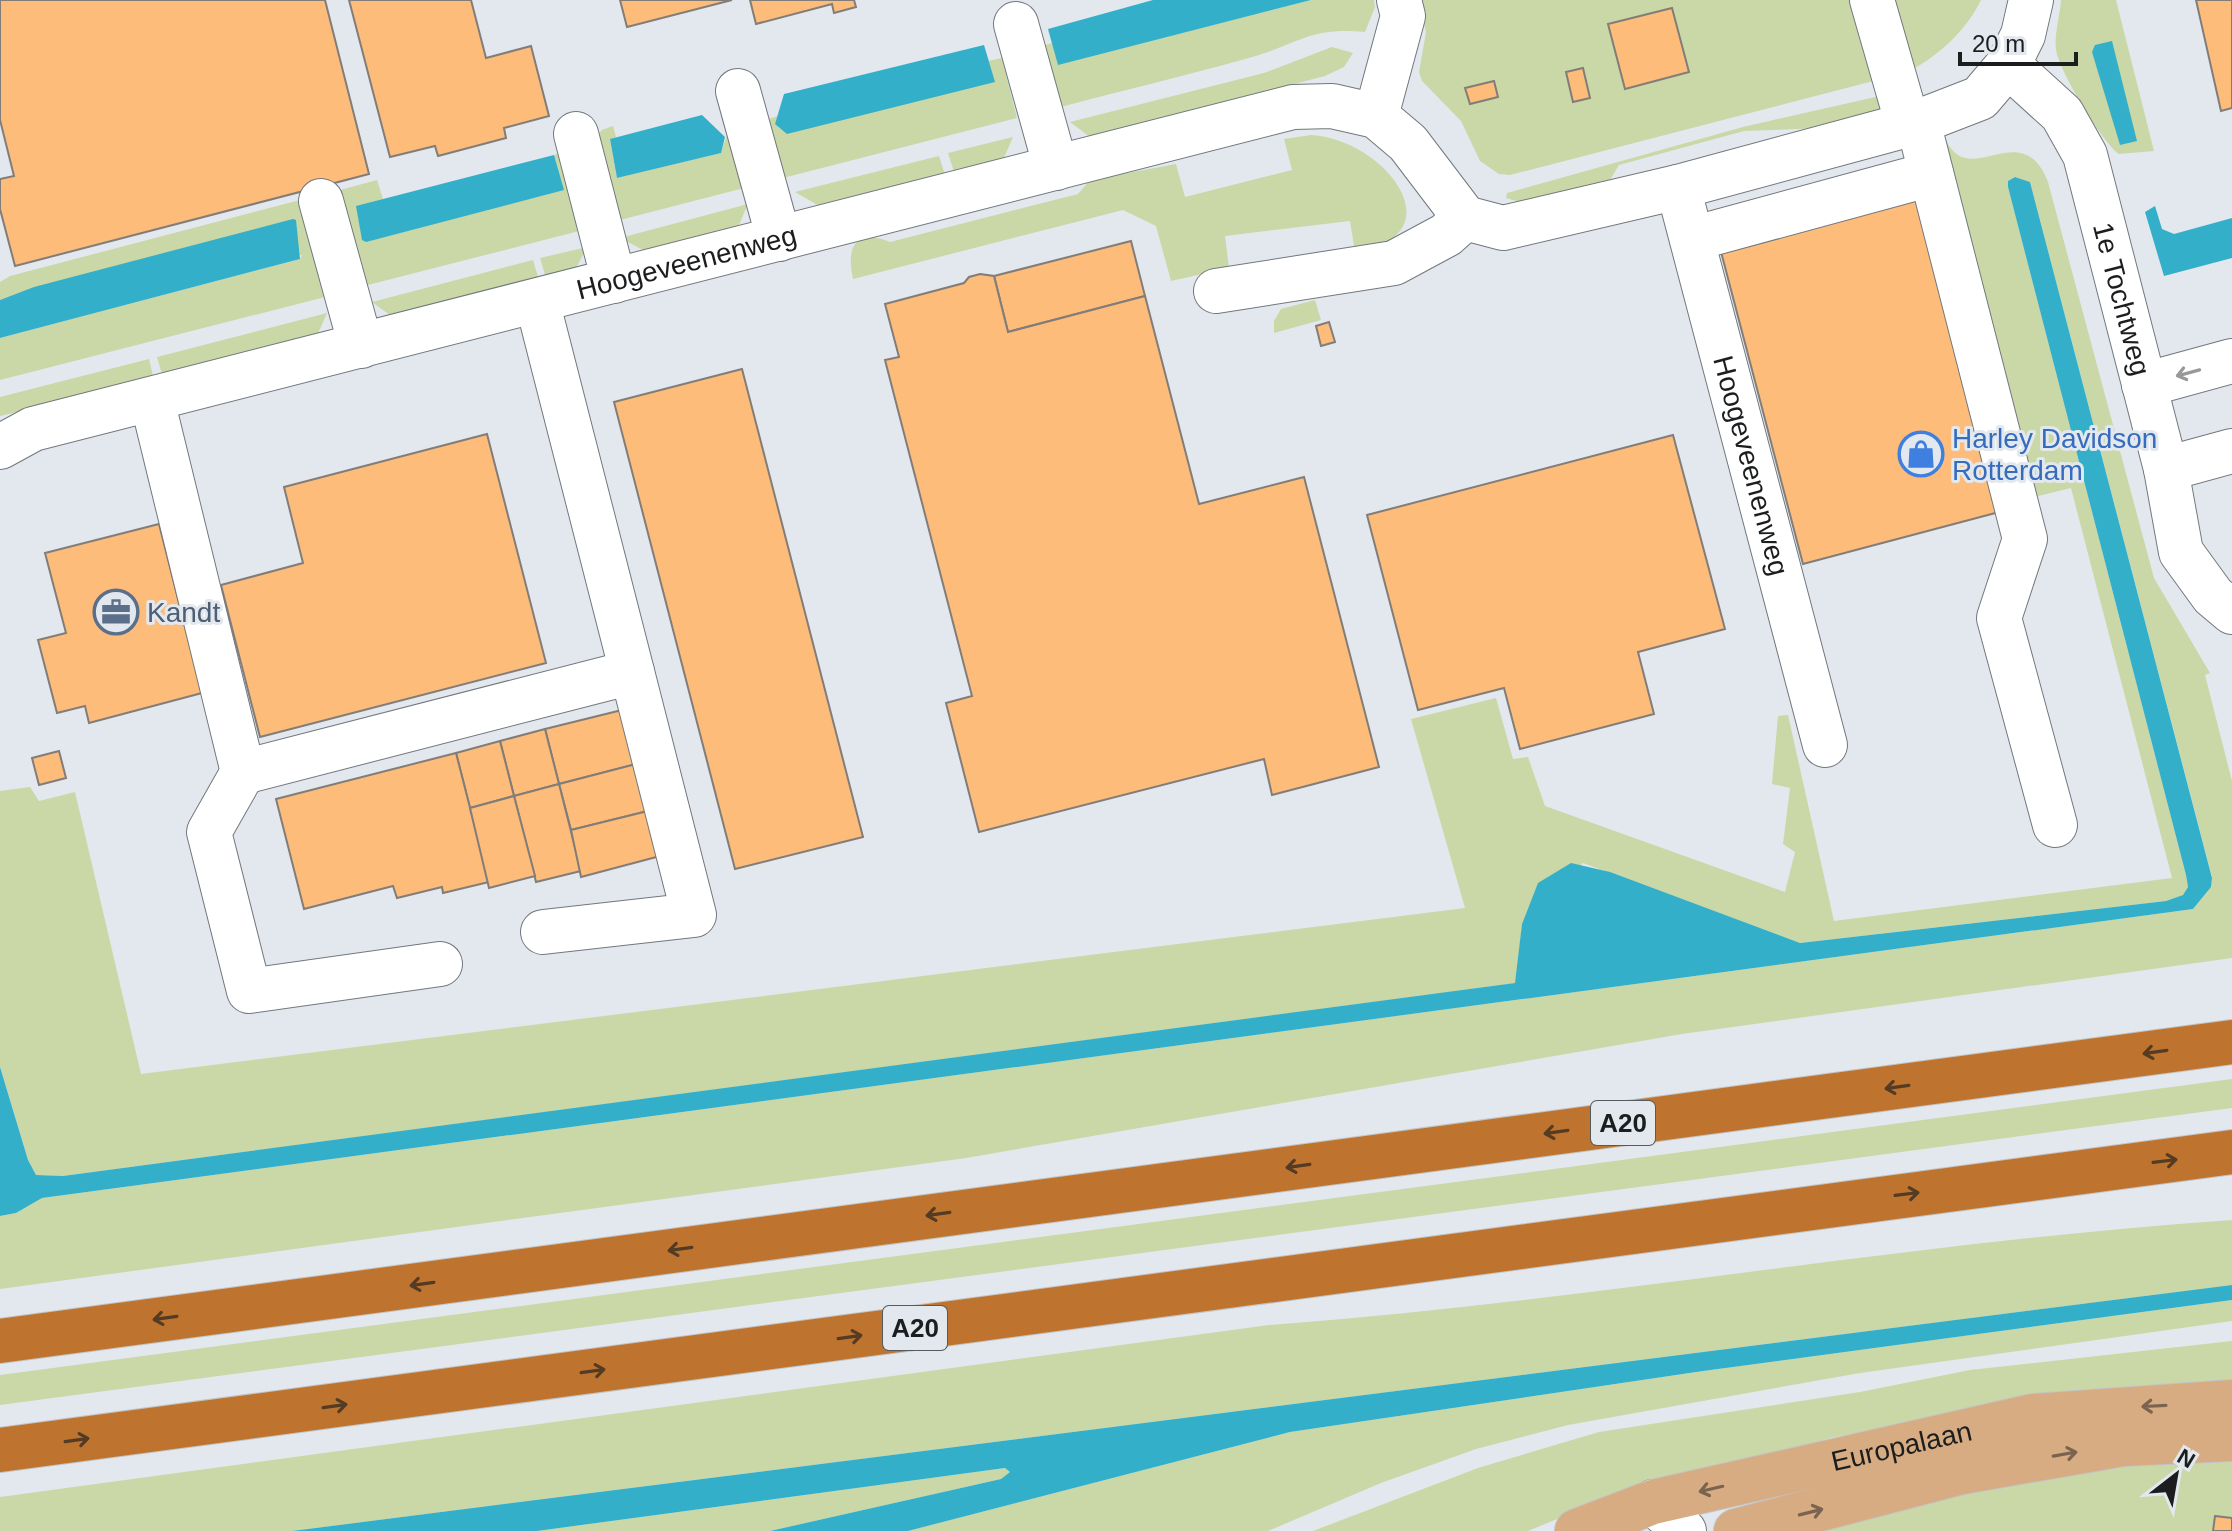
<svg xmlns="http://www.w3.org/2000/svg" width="2232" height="1531" font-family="Helvetica,sans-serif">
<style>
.green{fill:#c9d8a6}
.water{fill:#33afca}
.building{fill:#fdbc7a;stroke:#827d78;stroke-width:2}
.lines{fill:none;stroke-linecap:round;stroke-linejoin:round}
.minor-casing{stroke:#72787d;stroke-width:46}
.major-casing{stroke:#c4c4c5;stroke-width:46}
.highway-casing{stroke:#c4c4c5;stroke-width:46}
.minor{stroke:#fff;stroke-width:44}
.major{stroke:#d8ac82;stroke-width:44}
.highway{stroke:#be742e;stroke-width:44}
.oneway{stroke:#98999a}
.oneway2{stroke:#543b24}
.oneway3{stroke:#7a6450}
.labels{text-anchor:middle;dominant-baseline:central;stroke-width:6;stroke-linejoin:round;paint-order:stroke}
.shield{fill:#e2e8ee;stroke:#575a5d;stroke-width:2}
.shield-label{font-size:26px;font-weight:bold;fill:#1b1d1f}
.street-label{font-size:28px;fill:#1b1d1f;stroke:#e2e8ee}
.shop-label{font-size:28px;fill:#366cbe;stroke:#e2e8ee;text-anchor:start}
.service-label{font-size:28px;fill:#4e5e75;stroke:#e2e8ee;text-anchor:start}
</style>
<rect width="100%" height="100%" fill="#e2e8ee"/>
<!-- green -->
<g class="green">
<path d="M1311,0H1374L1375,7L1365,32C1309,27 1301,43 1252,57C1186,76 1119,91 1053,109L1038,47L1052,43L1059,64Z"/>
<path d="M1418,0H1981C1967,30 1937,57 1908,72L1510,175L1499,174L1480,161L1461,121L1422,81L1419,72L1426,32Z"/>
<path d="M2061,0H2116L2154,151L2119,154C2103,143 2058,70 2056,49C2054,35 2060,15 2061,0Z"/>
<polygon points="1332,47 1353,53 1344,67 1325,76 1090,137 1070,122 1264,73"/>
<polygon points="1002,58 1017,118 779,179 763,121 778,116 775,124 994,81 988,61"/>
<polygon points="1893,93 1891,110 1823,128 1744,131 1619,165 1607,185 1524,203 1506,198 1507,193 1743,127"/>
<polygon points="613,126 616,137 610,140 617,178 720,153 729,131 744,188 616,221 595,138 602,130"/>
<path d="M1311,135C1387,140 1458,236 1355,252L1350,221L1225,236L1229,268L1171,281L1156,226L1123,210L853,279C846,247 855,228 890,242L1078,194L1090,180L1176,164L1185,197L1292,170L1284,139Z"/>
<polygon points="1013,137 1003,160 954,172 948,153"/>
<path d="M1946,140C1969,191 2022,114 2048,182L2154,578L2210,673L2205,675L2232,781V958L1682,1034L966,1158L0,1289V1216L16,1213L42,1198L2193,909L2211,887L2212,877L2030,182L2015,177L2008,181V187L2186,875L2188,887L2183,895L2166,901L1800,943L1583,863L1522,924L1516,983L63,1176L36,1175L28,1160L0,1067V791L30,787L39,801L75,792L141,1074L1465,908L1411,719L1496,698L1513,759L1528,757L1545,806L1785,892L1795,852L1783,844L1790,788L1772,784L1778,716L1788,715L1834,921L2172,878L2071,488L2030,498L1940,152Z"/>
<polygon points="564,152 583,230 364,286 340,190 377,180 383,199 356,207 563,190 554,155"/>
<polygon points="939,156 945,175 821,207 795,192"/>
<polygon points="300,200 325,297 0,380 0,338 300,259 302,255 35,287 0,300 0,282 10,276"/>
<polygon points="748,204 738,227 647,252 620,238"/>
<polygon points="587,247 574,272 546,278 540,258"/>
<polygon points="533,260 539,280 394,318 372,302"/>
<polygon points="1315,300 1321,320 1274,333 1274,321 1281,309"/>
<polygon points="327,313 316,338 163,378 157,357"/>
<polygon points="149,359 154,380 0,416 0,397"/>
<polygon points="2232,1079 2232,1108 0,1405 0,1375"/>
<path d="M2232,1220V1285L292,1531H0V1497L1269,1325C1591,1301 1910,1242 2232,1220Z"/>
<polygon points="2232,1300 2232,1321 1860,1373 1568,1425 1476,1449 1381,1483 1268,1531 908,1531 1290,1432 1703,1371"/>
<polygon points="2232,1341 2232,1388 2025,1400 1830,1438 1562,1517 1528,1531 1313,1531 1478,1468 1599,1432 1860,1392 1970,1370"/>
<polygon points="2232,1451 2232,1531 1784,1531 2029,1468"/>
<polygon points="1005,1468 1011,1472 1001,1479 770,1531 537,1531"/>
</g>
<!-- water -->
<g class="water">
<polygon points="1153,0 1311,0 1058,65 1048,29"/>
<polygon points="2112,41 2137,141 2120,145 2092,52 2095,45"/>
<polygon points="984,45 995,82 787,134 775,124 784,94"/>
<polygon points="702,115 725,137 721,153 617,178 610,139"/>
<polygon points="554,155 564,190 366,242 362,240 356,206"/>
<polygon points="2015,177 2030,182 2212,878 2211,887 2193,909 42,1198 16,1213 0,1216 0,1067 28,1160 36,1175 63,1176 1515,983 1522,924 1538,883 1571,863 1610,872 1800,943 2166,901 2183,895 2188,887 2186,875 2008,187 2008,181"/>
<polygon points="2155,206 2162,229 2174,234 2232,218 2232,258 2164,276 2145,212"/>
<polygon points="293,219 296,220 300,259 0,338 0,300 34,287"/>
<polygon points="2232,1285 2232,1300 1703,1371 1290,1432 908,1531 770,1531 1001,1479 1010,1472 1005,1468 537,1531 292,1531"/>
</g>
<!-- building -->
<g class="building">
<polygon points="0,0 325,0 369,174 15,266 0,209 0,179 14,176 0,120"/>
<polygon points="349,0 471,0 486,58 531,46 549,116 504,128 506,138 438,156 435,146 390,157"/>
<polygon points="620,0 732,0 627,27"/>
<polygon points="750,0 854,0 856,7 834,13 832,4 756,24"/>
<polygon points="2196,0 2232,0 2232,108 2221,111"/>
<polygon points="1672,8 1689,72 1625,89 1608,24"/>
<polygon points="1583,68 1590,98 1573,102 1566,72"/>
<polygon points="1494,81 1498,97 1470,104 1465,88"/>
<polygon points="1920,196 2003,511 1803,564 1720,248"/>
<polygon points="1131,241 1145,296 1008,332 994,276"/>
<polygon points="980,274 994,276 1008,332 1145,296 1199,504 1304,477 1379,767 1272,795 1264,759 979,832 946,703 972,696 885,360 899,357 885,304 964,283 969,277"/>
<polygon points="1329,322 1335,342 1321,346 1316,326"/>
<polygon points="742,369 863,837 735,869 614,402"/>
<polygon points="487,434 546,663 260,737 221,585 303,563 284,487"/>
<polygon points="1673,435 1725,629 1638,652 1654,714 1520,749 1504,688 1418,710 1367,515"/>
<polygon points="159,524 202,693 89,723 85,706 57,713 38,640 66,633 45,553"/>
<polygon points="626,709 640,763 559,784 545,729"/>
<polygon points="545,729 559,784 514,796 500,741"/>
<polygon points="500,741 514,796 470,808 456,753"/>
<polygon points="59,751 66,778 39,785 32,758"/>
<polygon points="456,753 489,882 443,893 442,887 397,898 393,886 304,909 276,799"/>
<polygon points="640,763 652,810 571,830 559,784"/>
<polygon points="559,784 581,871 536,882 514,796"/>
<polygon points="514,796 535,876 489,888 470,808"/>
<polygon points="652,810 664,855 581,877 571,830"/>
<polygon points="2215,1516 2232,1518 2232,1531 2213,1531"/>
</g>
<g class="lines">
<!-- minor casing -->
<g class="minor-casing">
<g id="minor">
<polyline points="1872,0 1908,125"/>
<path id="s1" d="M2031,0L2023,35L2008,65L2062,114L2085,155L2166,469L2181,552L2213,596L2232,612"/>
<polyline points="1016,24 1056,168"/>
<polyline points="738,91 779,239"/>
<polyline points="1376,116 1403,16 1399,0"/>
<polyline points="1918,122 2025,539 1999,618 2055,825"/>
<polyline points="576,134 614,281"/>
<path id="s2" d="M1678,187L1825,745"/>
<polyline points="321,201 361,346"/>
<polyline points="1692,239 1931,174"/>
<polyline points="1216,291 1394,263 1446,235 1465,218"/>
<polyline points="2144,385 2232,361"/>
<polyline points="152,400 243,772 632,672 537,301"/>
<path id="s3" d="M0,447L33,429L1293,107L1332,106L1376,116L1408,143L1465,218L1503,228L1678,187L1918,122L1980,98L2008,65"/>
<polyline points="2166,469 2232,451"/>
<polyline points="243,772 209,832 249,991 440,964"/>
<polyline points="543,932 694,915 632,672"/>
<polyline points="1653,1502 1684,1531"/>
</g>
</g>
<!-- major casing -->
<g class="major-casing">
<g id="major">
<path id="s4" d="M1577,1531L1653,1502L2033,1416L2232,1402"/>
<polyline points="1736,1531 1962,1472 2123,1444 2232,1439"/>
</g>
</g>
<!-- highway casing -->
<g class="highway-casing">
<g id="highway">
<polyline points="0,1341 2232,1042"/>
<polyline points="0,1450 2232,1152"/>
</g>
</g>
<!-- minor -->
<use href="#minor" class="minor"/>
<!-- major -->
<use href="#major" class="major"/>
<!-- highway -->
<use href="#highway" class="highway"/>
</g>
<!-- one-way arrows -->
<defs><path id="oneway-shaft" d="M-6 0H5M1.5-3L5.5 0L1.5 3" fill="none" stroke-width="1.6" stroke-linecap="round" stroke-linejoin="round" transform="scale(2)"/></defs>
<use class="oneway" href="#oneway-shaft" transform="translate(2188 373) rotate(165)"/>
<g class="oneway2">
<use href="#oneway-shaft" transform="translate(2155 1052) rotate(172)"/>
<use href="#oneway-shaft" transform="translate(1897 1087) rotate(172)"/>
<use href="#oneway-shaft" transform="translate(1556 1132) rotate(172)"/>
<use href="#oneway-shaft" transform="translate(2165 1161) rotate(-7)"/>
<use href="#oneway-shaft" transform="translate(1298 1166) rotate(172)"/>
<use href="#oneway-shaft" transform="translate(1907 1194) rotate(-7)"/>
<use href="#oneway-shaft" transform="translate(938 1214) rotate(172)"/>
<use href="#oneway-shaft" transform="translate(680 1249) rotate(172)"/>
<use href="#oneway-shaft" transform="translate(422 1284) rotate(172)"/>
<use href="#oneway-shaft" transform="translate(165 1318) rotate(172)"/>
<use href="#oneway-shaft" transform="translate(850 1337) rotate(-8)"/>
<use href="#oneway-shaft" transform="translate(593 1371) rotate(-8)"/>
<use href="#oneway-shaft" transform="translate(335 1406) rotate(-8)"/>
<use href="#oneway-shaft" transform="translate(77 1440) rotate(-8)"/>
</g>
<g class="oneway3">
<use href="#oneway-shaft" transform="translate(2154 1406) rotate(177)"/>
<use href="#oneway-shaft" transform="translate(2065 1454) rotate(-10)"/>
<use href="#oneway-shaft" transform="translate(1711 1489) rotate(167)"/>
<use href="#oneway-shaft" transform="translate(1811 1512) rotate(-14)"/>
</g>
<!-- icons -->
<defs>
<g id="shop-ring" transform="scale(2.3)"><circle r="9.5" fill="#e2e8ee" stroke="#3f7fe0" stroke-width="1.5"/><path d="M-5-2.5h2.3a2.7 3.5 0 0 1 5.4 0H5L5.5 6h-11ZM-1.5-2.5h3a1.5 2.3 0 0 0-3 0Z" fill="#3f7fe0"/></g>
<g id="office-ring" transform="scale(2.3)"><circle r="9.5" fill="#e2e8ee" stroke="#5c6f8a" stroke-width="1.5"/><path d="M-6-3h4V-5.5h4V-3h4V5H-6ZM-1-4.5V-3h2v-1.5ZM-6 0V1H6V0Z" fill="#5c6f8a"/></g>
</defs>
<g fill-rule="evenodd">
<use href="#shop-ring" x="1921" y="454"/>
<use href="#office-ring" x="116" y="612"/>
</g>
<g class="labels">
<!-- shield labels -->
<g class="shield">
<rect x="1591" y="1101" width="64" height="44" rx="6"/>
<rect x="883" y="1306" width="64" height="44" rx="6"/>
</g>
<g class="shield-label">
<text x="1623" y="1123">A20</text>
<text x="915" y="1328">A20</text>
</g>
<!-- street labels -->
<g class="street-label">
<text stroke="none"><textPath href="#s3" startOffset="712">Hoogeveenenweg</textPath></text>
<text stroke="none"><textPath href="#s1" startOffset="338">1e Tochtweg</textPath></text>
<text stroke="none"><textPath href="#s2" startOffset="288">Hoogeveenenweg</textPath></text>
<text stroke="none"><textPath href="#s4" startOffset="336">Europalaan</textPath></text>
</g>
<!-- shop labels -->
<g class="shop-label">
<text x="1952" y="438">Harley Davidson<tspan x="1952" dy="32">Rotterdam</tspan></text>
</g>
<!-- service labels -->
<g class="service-label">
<text x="147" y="612">Kandt</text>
</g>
</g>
<!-- north arrow -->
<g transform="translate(2176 1475) rotate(31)" stroke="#e2e8ee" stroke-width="6" paint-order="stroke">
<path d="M0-6L14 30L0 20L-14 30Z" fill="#1b1d1f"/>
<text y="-12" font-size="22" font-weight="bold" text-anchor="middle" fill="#1b1d1f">N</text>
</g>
<!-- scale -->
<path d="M1960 52v12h116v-12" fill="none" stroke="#1b1d1f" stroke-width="4"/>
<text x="1972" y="52" font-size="24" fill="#1b1d1f" stroke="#e2e8ee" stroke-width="6" paint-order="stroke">20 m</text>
</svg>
